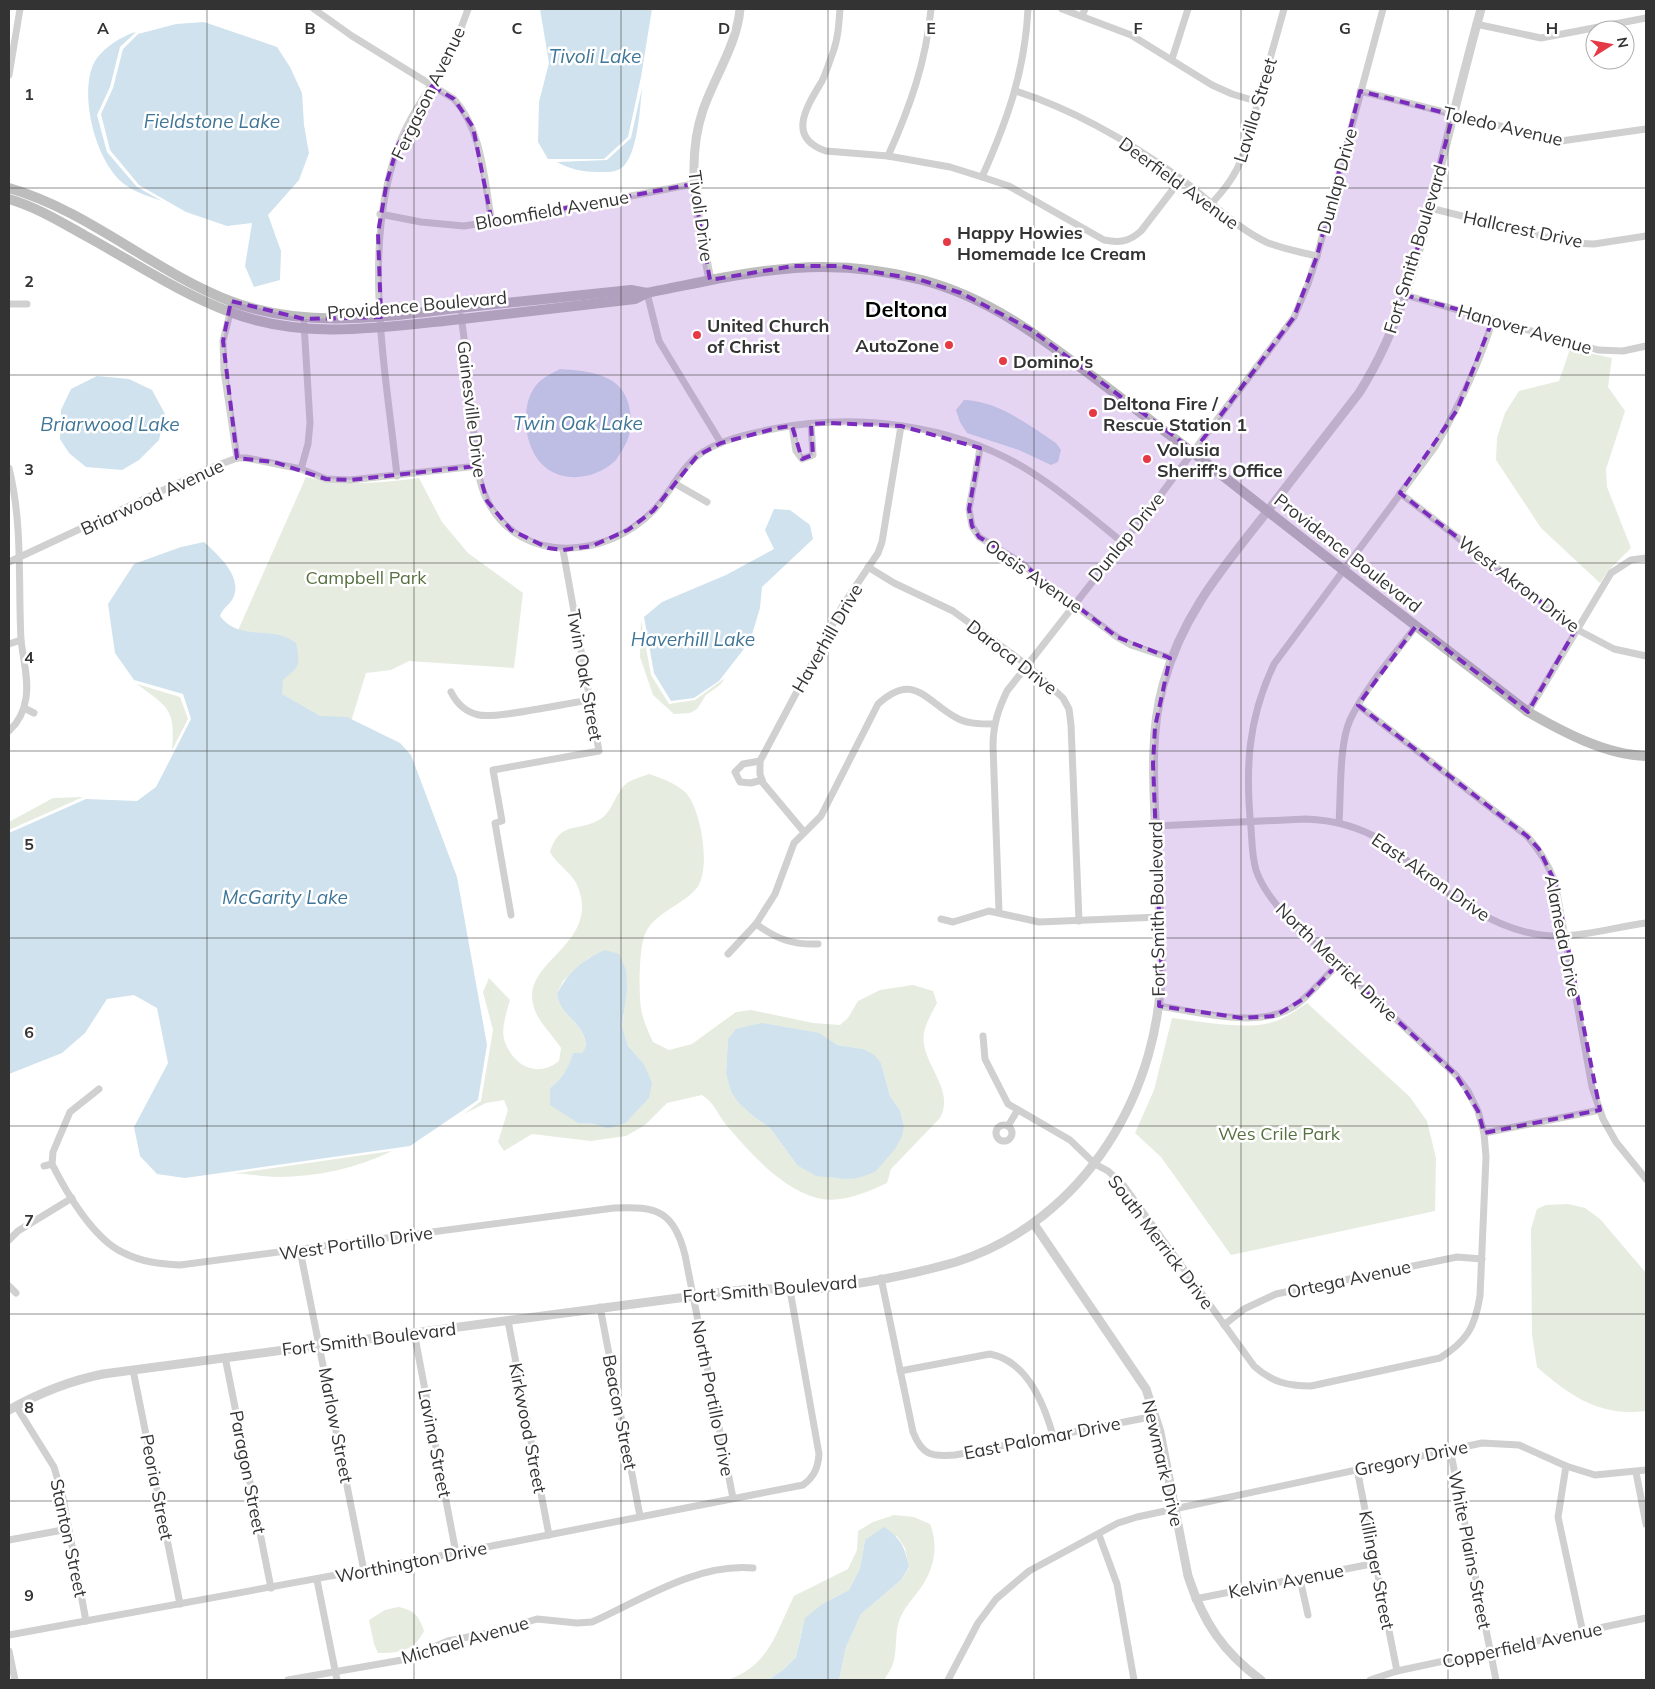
<svg xmlns="http://www.w3.org/2000/svg" width="1655" height="1689" font-family="Mulish,sans-serif">
<style>
.green{fill:#e6ecdf;fill-rule:evenodd}
.water{fill:#cfe2ee}
.lines{fill:none;stroke-linecap:round;stroke-linejoin:round}
.minor{stroke:#d0d0d0;stroke-width:7}
.tertiary{stroke:#d0d0d0;stroke-width:9}
.secondary{stroke:#bdbdbd;stroke-width:10}
.marked{fill:#7b2cbf;fill-opacity:0.2;stroke:#7b2cbf;stroke-width:4;stroke-dasharray:10 6;stroke-linejoin:round}
.grid{fill:none;stroke:#333;stroke-width:1;stroke-opacity:0.55}
.poi-dot{fill:#e63946;stroke:#fff;stroke-width:2}
.labels{text-anchor:middle;dominant-baseline:central;stroke-width:5;stroke-linejoin:round;paint-order:stroke}
.street-label{font-size:18px;fill:#333;stroke:#fff}
.poi-label{font-size:18px;font-weight:bold;fill:#333;stroke:#fff;text-anchor:start}
.park-label{font-size:18px;fill:#56703f;stroke:#fff}
.water-label{font-size:19px;font-style:italic;fill:#3f7597;stroke:#fff}
.district-label{font-size:22px;font-weight:bold;fill:#000;stroke:#fff}
.grid-label{font-size:16px;text-anchor:middle;font-weight:bold;fill:#333;stroke:#fff;stroke-width:5;stroke-linejoin:round;paint-order:stroke}
</style>
<rect width="100%" height="100%" fill="#fff"/>
<!-- green -->
<g class="green">
<polygon points="1570,349 1612,358 1608,387 1625,411 1606,469 1607,487 1631,548 1608,571 1600,583 1541,528 1496,460 1497,438 1505,413 1519,391 1559,381"/>
<path d="M306,477C343,487 381,483 419,478L442,522L468,553L523,593L514,668L409,661L391,670L366,673L342,751L216,680Z"/>
<polygon points="641,621 651,675 669,704 695,700 725,678 720,685 706,695 697,709 690,713 674,714 653,695 640,657"/>
<path d="M137,684L180,697L188,719L172,750C176,708 167,707 137,684Z"/>
<path d="M649,774C661,778 676,783 686,793C701,809 712,871 696,889C681,906 654,913 645,934C639,947 638,999 642,1013C644,1023 649,1033 653,1042L669,1050L692,1044L736,1012L751,1010L813,1023L840,1025L848,1018L858,1001L880,990L913,985L933,991L937,1003C931,1015 921,1030 924,1044C928,1070 954,1091 940,1118L891,1169L887,1183C866,1193 840,1204 817,1198C781,1188 751,1154 728,1127C718,1116 716,1104 702,1095L667,1103L645,1125L626,1136L591,1141L532,1134L504,1151L498,1142L508,1110L504,1100L486,1103L464,1114L481,1101L493,1030L483,992L489,978L510,1000C507,1011 500,1030 505,1042C514,1067 538,1078 559,1061L561,1048C552,1034 536,1020 533,1004C523,960 600,945 578,887C573,873 557,865 550,852C560,819 580,833 602,818C613,810 616,791 627,783C633,779 642,777 649,774ZM590,957L624,1015L622,1026L628,1046L644,1064L649,1098L626,1123L608,1129L595,1124L578,1123L550,1088C563,1078 568,1068 573,1053H582L586,1048C586,1023 560,1017 557,994L563,981ZM786,1027L837,1045L863,1049L881,1063L890,1096L900,1110L904,1126L858,1178H833L797,1165L770,1128L753,1116L731,1092L726,1074L728,1039Z"/>
<polygon points="83,797 9,830 9,822 53,798"/>
<path d="M1307,1003L1409,1096L1427,1121L1436,1158L1435,1211L1231,1255L1161,1157L1135,1133L1154,1090L1172,1018C1199,1021 1238,1029 1265,1024C1281,1021 1294,1012 1307,1003Z"/>
<path d="M392,1151C357,1168 317,1177 278,1177C262,1177 248,1173 232,1174Z"/>
<path d="M1568,1204L1585,1208L1600,1219L1646,1273V1411C1600,1417 1570,1396 1537,1367L1532,1334L1531,1229L1537,1209L1546,1205Z"/>
<path d="M894,1515L914,1517L930,1524C939,1546 934,1570 920,1589C912,1600 903,1609 899,1621C895,1634 897,1646 894,1660C893,1666 888,1674 884,1680H839L846,1647L861,1614L901,1580L909,1568L905,1548L897,1536L865,1540L860,1568L849,1590L824,1603L802,1630L796,1657L783,1670L768,1680H728C770,1665 776,1632 794,1596L848,1569L857,1550L858,1531L873,1522Z"/>
<path d="M398,1607C414,1610 419,1616 424,1631C414,1651 399,1653 378,1653L374,1644L369,1620L385,1610Z"/>
</g>
<!-- water -->
<g class="water">
<polygon points="540,9 652,9 641,77 628,137 604,159 548,159 538,142 539,102 549,63"/>
<polygon points="204,22 277,47 290,67 302,93 304,125 309,153 299,180 268,215 281,251 280,280 254,287 245,266 252,223 227,226 186,212 139,185 110,150 101,114 113,88 123,49 138,34 176,24"/>
<path d="M136,32L120,47L110,87L97,115L107,152L137,187L162,201C151,197 137,193 127,186C97,167 78,95 94,63C102,48 122,36 136,32Z"/>
<path d="M642,88C640,107 638,158 620,169C613,173 605,172 597,172C584,172 569,169 557,162L607,160L631,138Z"/>
<path d="M560,369C591,371 625,374 630,411C631,420 631,433 627,441C624,447 619,456 615,461C597,478 565,484 545,467C523,449 518,401 540,381C546,376 554,372 560,369Z"/>
<polygon points="97,376 129,379 152,390 165,414 159,440 139,460 122,470 86,467 69,453 60,439 61,410 71,389"/>
<path d="M964,400C999,401 1028,425 1056,443L1061,450L1058,462L1051,465L1019,450L967,433L960,422L956,410Z"/>
<polygon points="774,509 790,510 810,525 813,539 762,587 760,608 750,641 719,681 694,698 671,701 654,673 644,617 662,602 726,575 774,549 765,530"/>
<path d="M204,542C218,555 245,578 232,600C228,606 223,608 220,616C240,643 272,624 296,643C301,667 299,666 283,680L282,694L320,716L347,717L400,743L411,755L457,877L487,1045L478,1100L410,1146L185,1178L157,1174L140,1156L134,1127L168,1063L157,1008L134,995L107,999L85,1033L62,1053L9,1074V833L86,799L137,801L156,787L191,719L183,694L134,680L115,653L108,604L134,564L181,547Z"/>
<path d="M605,950L619,954L626,970L627,989L622,1026L628,1046L644,1064L652,1083L649,1098L626,1123L608,1129L595,1124L578,1123L550,1105V1088C563,1078 568,1068 573,1053H582L586,1047C586,1023 560,1017 557,994C567,973 584,959 605,950Z"/>
<polygon points="762,1023 819,1033 837,1045 863,1049 874,1055 881,1063 890,1096 900,1110 904,1126 902,1136 895,1149 875,1172 858,1178 846,1179 816,1176 797,1165 770,1128 753,1116 739,1103 731,1092 726,1074 728,1039 736,1029"/>
<path d="M884,1527C901,1538 905,1548 909,1567L901,1580L861,1614L846,1647L839,1680H768L783,1670L796,1657L805,1618L824,1603L849,1590L860,1568L865,1540Z"/>
</g>
<g class="lines">
<!-- minor -->
<g class="minor">
<path d="M314,9L352,36L454,99C483,131 484,181 492,222"/>
<path d="M840,9C839,24 838,40 832,55C829,63 826,73 822,81C808,105 785,137 826,151L888,156L950,167L982,177L1009,186L1104,240C1119,243 1129,242 1141,231L1181,179"/>
<polyline points="1062,9 1131,35 1212,85 1232,94 1259,102"/>
<polyline points="1082,16 1085,9"/>
<polyline points="1476,24 1541,38 1646,18"/>
<polyline points="1172,59 1188,9"/>
<polyline points="9,75 20,9"/>
<path d="M1016,91C1075,110 1130,142 1180,178C1209,199 1233,226 1266,242C1282,249 1300,252 1317,256"/>
<polyline points="1360,91 1561,141 1646,129"/>
<path d="M888,156C910,107 926,62 931,9"/>
<path d="M982,177C1007,121 1025,71 1028,9"/>
<path d="M1211,204C1225,189 1236,175 1243,155L1284,9"/>
<polyline points="1430,208 1570,243 1594,244 1646,236"/>
<polyline points="380,214 421,222 464,226 517,218 693,184"/>
<polyline points="647,293 659,341 721,443"/>
<polyline points="1405,295 1598,350 1623,351 1646,346"/>
<polyline points="9,304 27,304"/>
<polyline points="231,309 223,341 224,371 237,458"/>
<path d="M461,316C467,355 470,395 474,434C476,457 477,481 488,502C522,566 607,558 653,511C669,495 678,472 696,457C717,440 751,433 778,428C858,413 952,425 1023,467C1058,488 1090,516 1122,542"/>
<polyline points="792,426 796,451 802,459 813,455 811,424"/>
<polyline points="980,448 969,509 972,526 979,537 1020,562 1046,584 1117,637 1131,645 1170,658"/>
<path d="M9,468C23,525 18,582 21,640C23,659 29,679 26,698C24,711 19,722 9,731"/>
<polyline points="301,469 308,444 310,423 304,324"/>
<path d="M397,476C386,371 361,248 398,147C410,113 435,83 451,51C458,38 463,23 468,9"/>
<polyline points="674,483 707,502"/>
<polyline points="1400,493 1576,629 1614,649 1646,656"/>
<polyline points="9,562 213,467 237,458 247,458 301,469 326,479 350,480 477,466"/>
<polyline points="868,567 894,583 953,611 1027,665 1063,698 1069,709 1071,725 1079,921"/>
<polyline points="9,644 21,640"/>
<path d="M451,692C457,704 465,712 479,715C496,719 568,703 590,700"/>
<path d="M1358,705L1527,836C1540,850 1548,864 1555,882L1592,1087L1603,1119L1616,1142L1646,1179"/>
<polyline points="24,708 34,713"/>
<polyline points="1528,712 1611,573 1631,560 1646,558"/>
<polyline points="760,761 743,764 735,772 740,782 751,783 762,780"/>
<path d="M1339,822C1341,794 1339,744 1350,720C1364,689 1396,653 1416,626"/>
<path d="M1156,826L1306,819C1334,820 1357,826 1381,840C1432,879 1484,932 1551,936C1582,937 1616,927 1646,923"/>
<polyline points="804,832 763,783 760,774 760,761 843,605 878,553 882,542 901,426"/>
<path d="M999,912L993,746C993,725 998,710 1007,691L1162,493L1294,317L1308,284L1317,256L1383,9"/>
<polyline points="511,915 495,823 502,821 493,770 599,751 563,550"/>
<polyline points="941,919 953,922 989,911 1039,922 1160,917"/>
<path d="M756,924C777,939 792,945 818,944"/>
<path d="M728,954L756,924L775,894L794,843L821,816L878,704C913,672 924,699 955,717C966,724 981,724 993,724"/>
<path d="M1159,1006C1199,1012 1261,1030 1296,1005C1311,994 1324,978 1337,965"/>
<path d="M983,1036L985,1059L1008,1104L1070,1140L1095,1164L1108,1171L1124,1186L1254,1366C1272,1382 1287,1386 1311,1386L1440,1358C1467,1341 1475,1327 1480,1296L1486,1157L1484,1133L1478,1111L1468,1091L1456,1075L1287,918C1275,903 1262,888 1256,870C1252,857 1252,841 1251,828C1245,767 1248,719 1274,664L1435,447C1459,406 1479,366 1493,319"/>
<path d="M99,1089L70,1112L53,1152L52,1164C66,1192 94,1240 124,1253C142,1262 160,1264 180,1265L614,1208C657,1206 674,1211 685,1255L733,1498"/>
<circle cx="1004" cy="1133" r="8"/>
<polyline points="1008,1126 1017,1111"/>
<polyline points="1484,1133 1600,1110"/>
<polyline points="44,1166 52,1164"/>
<polyline points="9,1240 18,1231 72,1198"/>
<polyline points="300,1250 364,1571"/>
<path d="M881,1278L913,1432C922,1455 931,1457 955,1455L1155,1416"/>
<polyline points="9,1286 16,1293"/>
<polyline points="600,1307 640,1516"/>
<polyline points="508,1321 549,1535"/>
<polyline points="1224,1325 1244,1309 1276,1294 1457,1257 1482,1259"/>
<polyline points="414,1332 456,1553"/>
<polyline points="225,1357 271,1588"/>
<polyline points="133,1370 180,1604"/>
<path d="M900,1371L990,1354C1027,1361 1044,1403 1053,1436"/>
<polyline points="16,1406 54,1467 63,1498 86,1621"/>
<polyline points="1450,1449 1496,1680"/>
<polyline points="1566,1466 1558,1517 1583,1633"/>
<polyline points="1357,1469 1397,1671"/>
<polyline points="1636,1472 1646,1524"/>
<polyline points="1099,1535 1117,1584 1134,1680"/>
<polyline points="9,1540 68,1529"/>
<polyline points="1300,1579 1308,1615"/>
<polyline points="317,1580 337,1680"/>
<polyline points="1195,1599 1376,1563"/>
<path d="M9,1635L456,1553L803,1485C814,1477 818,1468 819,1454L790,1290"/>
<polyline points="9,1651 15,1680"/>
<path d="M288,1680L402,1660L448,1641L498,1631L537,1619L577,1623L592,1622C641,1600 697,1563 753,1568"/>
<polyline points="948,1680 978,1623 996,1599 1029,1571 1118,1523 1137,1517 1482,1443 1519,1445 1566,1466 1595,1475 1646,1470"/>
<polyline points="1370,1680 1397,1671 1646,1618"/>
</g>
<!-- tertiary -->
<g class="tertiary">
<path d="M710,280C699,223 684,166 703,110C715,76 737,44 740,9"/>
<path d="M1034,1224L1146,1389L1160,1432L1188,1576C1203,1622 1223,1652 1261,1680"/>
<path d="M9,1410C39,1393 69,1381 103,1374L717,1293C732,1291 747,1289 762,1289C783,1288 804,1290 825,1288C868,1283 914,1274 956,1262C1085,1221 1164,1089 1161,958C1160,911 1157,864 1155,818C1153,774 1151,729 1163,685C1182,615 1222,569 1266,513C1297,473 1328,433 1359,393C1403,324 1422,242 1441,164C1454,112 1467,60 1481,9"/>
</g>
<!-- secondary -->
<g class="secondary">
<path d="M9,188C89,211 153,271 230,301C304,329 381,317 458,308C516,302 573,296 631,290L647,293"/>
<path d="M9,199C36,207 59,221 84,235C132,261 179,293 230,312C306,341 384,327 462,319C519,312 577,306 635,299L647,293C746,273 820,253 922,280C995,299 1052,346 1112,391C1158,426 1205,461 1251,498C1342,570 1436,641 1528,712C1563,732 1606,755 1646,756"/>
</g>
</g>
<!-- marked area -->
<path class="marked" d="M432,86L454,99L473,127L492,222L693,184L710,280L793,266H840L921,280L961,293L1030,329L1194,451L1294,317L1317,256L1360,91L1453,115L1405,295L1493,319L1457,410L1400,493L1576,629L1528,712L1416,626L1358,705L1527,836L1539,849L1555,882L1600,1110L1484,1133L1478,1111L1456,1075L1337,965L1305,998L1275,1016L1242,1018L1159,1006L1161,962L1153,764L1155,727L1170,658L1117,637L1020,562L979,537L972,526L969,509L980,448L901,426L830,423L811,424L813,455L802,459L792,426L777,428L721,443L697,456L653,511L628,530L592,546L563,550L548,548L511,530L487,501L477,466L350,480L326,479L274,462L237,458L223,341L231,301L304,319L381,317L378,233L387,181L398,145Z"/>
<!-- grid -->
<path class="grid" d="M207,9V1680M414,9V1680M621,9V1680M828,9V1680M1034,9V1680M1241,9V1680M1448,9V1680M9,188H1646M9,375H1646M9,563H1646M9,751H1646M9,938H1646M9,1126H1646M9,1314H1646M9,1501H1646"/>
<!-- markers -->
<g class="poi-dot">
<circle cx="947" cy="242" r="5"/>
<circle cx="697" cy="335" r="5"/>
<circle cx="949" cy="345" r="5"/>
<circle cx="1003" cy="361" r="5"/>
<circle cx="1093" cy="413" r="5"/>
<circle cx="1147" cy="459" r="5"/>
</g>
<g class="labels">
<!-- street labels -->
<g class="street-label">
<text transform="translate(428 93) rotate(-64)">Fergason Avenue</text>
<text transform="translate(1255 110) rotate(-73)">Lavilla Street</text>
<text transform="translate(1503 126) rotate(13)">Toledo Avenue</text>
<text transform="translate(1337 181) rotate(-75)">Dunlap Drive</text>
<text transform="translate(1179 183) rotate(36)">Deerfield Avenue</text>
<text transform="translate(552 210) rotate(-10)">Bloomfield Avenue</text>
<text transform="translate(701 216) rotate(82)">Tivoli Drive</text>
<text transform="translate(1523 229) rotate(12)">Hallcrest Drive</text>
<text transform="translate(1415 249) rotate(-73)">Fort Smith Boulevard</text>
<text transform="translate(417 305) rotate(-5)">Providence Boulevard</text>
<text transform="translate(1525 329) rotate(16)">Hanover Avenue</text>
<text transform="translate(472 409) rotate(83)">Gainesville Drive</text>
<text transform="translate(152 497) rotate(-25)">Briarwood Avenue</text>
<text transform="translate(1126 537) rotate(-51)">Dunlap Drive</text>
<text transform="translate(1348 553) rotate(38)">Providence Boulevard</text>
<text transform="translate(1034 576) rotate(35)">Oasis Avenue</text>
<text transform="translate(1519 584) rotate(37)">West Akron Drive</text>
<text transform="translate(827 638) rotate(-60)">Haverhill Drive</text>
<text transform="translate(1012 657) rotate(38)">Daroca Drive</text>
<text transform="translate(585 675) rotate(80)">Twin Oak Street</text>
<text transform="translate(1431 877) rotate(35)">East Akron Drive</text>
<text transform="translate(1157 909) rotate(-91)">Fort Smith Boulevard</text>
<text transform="translate(1563 936) rotate(79)">Alameda Drive</text>
<text transform="translate(1337 962) rotate(44)">North Merrick Drive</text>
<text transform="translate(1161 1242) rotate(53)">South Merrick Drive</text>
<text transform="translate(356 1243) rotate(-8)">West Portillo Drive</text>
<text transform="translate(1349 1279) rotate(-12)">Ortega Avenue</text>
<text transform="translate(770 1289) rotate(-5)">Fort Smith Boulevard</text>
<text transform="translate(369 1339) rotate(-7)">Fort Smith Boulevard</text>
<text transform="translate(713 1398) rotate(79)">North Portillo Drive</text>
<text transform="translate(620 1412) rotate(79)">Beacon Street</text>
<text transform="translate(336 1425) rotate(79)">Marlow Street</text>
<text transform="translate(528 1428) rotate(79)">Kirkwood Street</text>
<text transform="translate(1042 1438) rotate(-11)">East Palomar Drive</text>
<text transform="translate(435 1443) rotate(79)">Lavina Street</text>
<text transform="translate(1411 1458) rotate(-12)">Gregory Drive</text>
<text transform="translate(1163 1463) rotate(77)">Newmark Drive</text>
<text transform="translate(248 1472) rotate(79)">Paragon Street</text>
<text transform="translate(157 1487) rotate(79)">Peoria Street</text>
<text transform="translate(69 1538) rotate(78)">Stanton Street</text>
<text transform="translate(1470 1550) rotate(79)">White Plains Street</text>
<text transform="translate(411 1562) rotate(-11)">Worthington Drive</text>
<text transform="translate(1377 1570) rotate(79)">Killinger Street</text>
<text transform="translate(1286 1581) rotate(-11)">Kelvin Avenue</text>
<text transform="translate(465 1640) rotate(-16)">Michael Avenue</text>
<text transform="translate(1522 1645) rotate(-12)">Copperfield Avenue</text>
</g>
<!-- poi labels -->
<g class="poi-label">
<text x="957" y="232">Happy Howies<tspan x="957" dy="21">Homemade Ice Cream</tspan></text>
<text x="707" y="325">United Church<tspan x="707" dy="21">of Christ</tspan></text>
<text x="939" y="345" text-anchor="end">AutoZone</text>
<text x="1013" y="361">Domino's</text>
<text x="1103" y="403">Deltona Fire /<tspan x="1103" dy="21">Rescue Station 1</tspan></text>
<text x="1157" y="449">Volusia<tspan x="1157" dy="21">Sheriff's Office</tspan></text>
</g>
<!-- park labels -->
<g class="park-label">
<text x="366" y="577">Campbell Park</text>
<text x="1279" y="1133">Wes Crile Park</text>
</g>
<!-- water labels -->
<g class="water-label">
<text x="595" y="56">Tivoli Lake</text>
<text x="212" y="121">Fieldstone Lake</text>
<text x="578" y="423">Twin Oak Lake</text>
<text x="110" y="424">Briarwood Lake</text>
<text x="693" y="639">Haverhill Lake</text>
<text x="285" y="897">McGarity Lake</text>
</g>
<!-- district labels -->
<g class="district-label">
<text x="906" y="309">Deltona</text>
</g>
</g>
<g class="grid-label">
<text x="103" y="34">A</text>
<text x="310" y="34">B</text>
<text x="517" y="34">C</text>
<text x="724" y="34">D</text>
<text x="931" y="34">E</text>
<text x="1138" y="34">F</text>
<text x="1345" y="34">G</text>
<text x="1552" y="34">H</text>
<text x="29" y="100">1</text>
<text x="29" y="287">2</text>
<text x="29" y="475">3</text>
<text x="29" y="663">4</text>
<text x="29" y="850">5</text>
<text x="29" y="1038">6</text>
<text x="29" y="1226">7</text>
<text x="29" y="1413">8</text>
<text x="29" y="1601">9</text>
</g>
<!-- border -->
<rect width="1655" height="1689" fill="none" stroke="#333333" stroke-width="20"/>
<!-- north arrow -->
<g transform="translate(1610 45) rotate(79)"><circle r="24" fill="#ffffff" stroke="#adadad"/>
<path d="M0-4L9 19L0 12L-9 19Z" fill="#e63946"/>
<text y="-8" font-size="14" font-weight="bold" text-anchor="middle" fill="#333333">N</text>
</g>
</svg>
